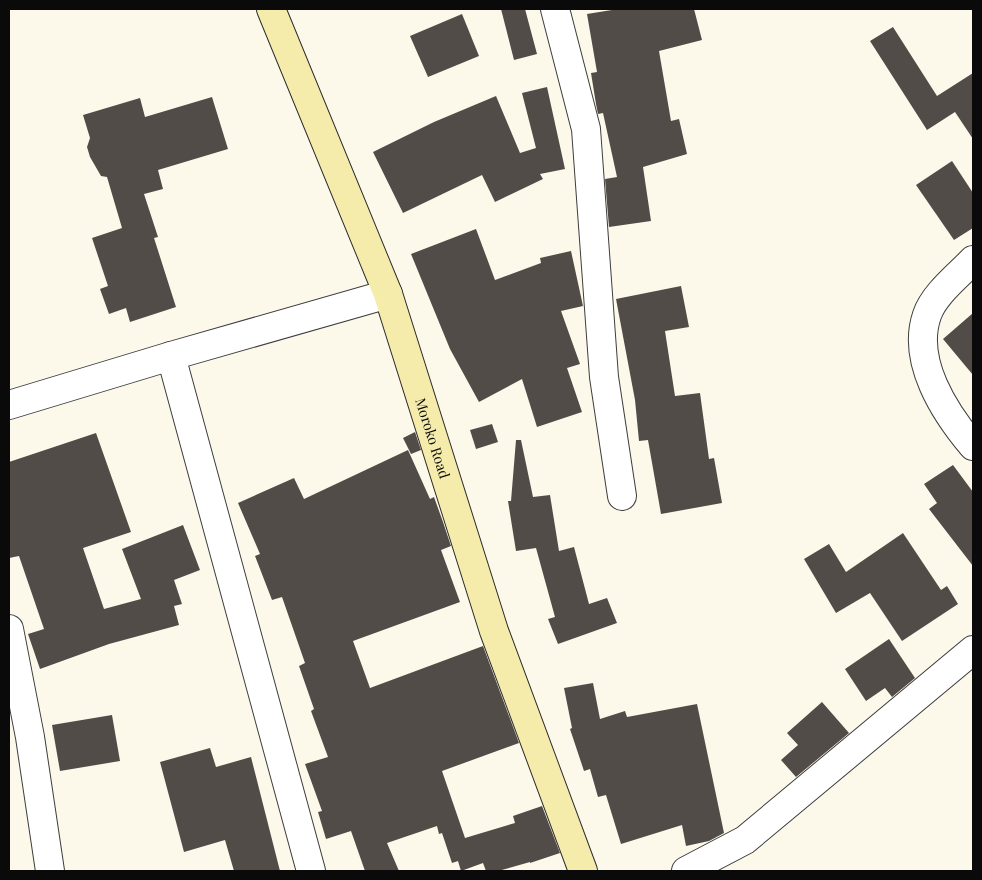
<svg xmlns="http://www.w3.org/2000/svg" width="982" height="880" font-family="'Playfair Display',serif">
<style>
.building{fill:#514c48}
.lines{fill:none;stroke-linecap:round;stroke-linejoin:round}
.street-casing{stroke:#3d3d3d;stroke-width:30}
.secondary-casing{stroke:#2c2c2c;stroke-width:30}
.street{stroke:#fff;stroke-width:28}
.secondary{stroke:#f5ecac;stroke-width:28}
.labels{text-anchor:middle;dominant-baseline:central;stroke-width:5;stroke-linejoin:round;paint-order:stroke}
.street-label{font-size:14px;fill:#0a0a0a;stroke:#fff}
</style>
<rect width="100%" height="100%" fill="#fdf9ea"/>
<!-- building -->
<g class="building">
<polygon points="501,9 525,9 537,54 514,60"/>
<polygon points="618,9 694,9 702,40 659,51 671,121 679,119 687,154 643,167 651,221 609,227 605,179 617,177 603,113 598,114 596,104 591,73 597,72 587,14"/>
<polygon points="462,14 479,56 428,77 410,36"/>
<polygon points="893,27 937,96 973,73 973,139 955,112 927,130 870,41"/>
<polygon points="547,87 565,169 540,174 543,179 495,202 482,175 403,213 373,152 434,122 496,96 520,153 536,148 522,93"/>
<polygon points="212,97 228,149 158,170 163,189 144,194 158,237 154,238 176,307 130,322 126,308 109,314 100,289 108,286 92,238 122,228 107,177 101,176 90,157 87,147 90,138 83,115 140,98 145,117"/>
<polygon points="952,161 973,193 973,228 954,240 916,185"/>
<polygon points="476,229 495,280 541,263 540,258 571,251 583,306 561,311 580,364 567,368 582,412 537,427 522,379 479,402 450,349 411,254"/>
<polygon points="681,286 689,327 665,331 675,396 700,393 709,459 714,458 722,503 661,514 648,440 639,441 635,400 616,299"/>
<polygon points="973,313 973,375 943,339"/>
<polygon points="492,424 498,442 476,449 470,430"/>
<polygon points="415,432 421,450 411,454 403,438"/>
<polygon points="96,433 131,532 83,548 104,609 141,599 122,549 183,525 200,570 174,580 182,604 174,606 179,625 109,644 40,669 28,634 44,629 19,556 9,558 9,462"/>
<polygon points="516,440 521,440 533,497 550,495 559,551 574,547 589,604 607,598 617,623 558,644 548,619 555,617 536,548 516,551 508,501 511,501"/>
<polygon points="408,450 430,499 434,497 443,522 451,546 441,550 460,602 353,641 370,688 483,646 519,743 442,771 465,838 515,823 513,816 542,806 560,853 530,863 530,862 498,871 486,871 483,863 461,871 458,861 452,863 442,833 439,834 437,826 387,843 399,871 365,871 351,831 326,839 318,812 322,811 305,764 328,757 311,711 314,709 299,666 305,663 282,597 272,600 255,556 260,554 238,503 294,478 304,499"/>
<polygon points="953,465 973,492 973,566 929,509 937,503 924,484"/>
<polygon points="903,533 941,590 947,586 958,604 902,641 870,593 836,613 804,559 829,544 846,572"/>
<polygon points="889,639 915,678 892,697 885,688 866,701 845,669"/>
<polygon points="593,683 600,719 625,711 627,717 697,704 724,833 709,841 686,846 682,825 621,844 606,795 598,797 590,769 584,771 570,729 572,728 564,688"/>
<polygon points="822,702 849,733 796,777 781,760 798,745 787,733"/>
<polygon points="112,715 120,761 60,771 52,725"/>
<polygon points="210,748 216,767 251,757 280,871 234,871 225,840 184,852 160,762"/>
</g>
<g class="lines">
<!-- street casing -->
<g class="street-casing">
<g id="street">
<polyline points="555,9 586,129 604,377 622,496"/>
<path d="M973,260C959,275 934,294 927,315C911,361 945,413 973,446"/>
<polyline points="171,356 311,871"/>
<polyline points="9,405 171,356 388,294"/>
<polyline points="9,629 30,737 50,871"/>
<polyline points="686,871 745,840 973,650"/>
</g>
</g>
<!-- secondary casing -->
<g class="secondary-casing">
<g id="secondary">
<path id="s1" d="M271,9L388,294L494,631L583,871"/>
</g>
</g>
<!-- street -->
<use href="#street" class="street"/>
<!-- secondary -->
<use href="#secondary" class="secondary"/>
</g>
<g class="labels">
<!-- street labels -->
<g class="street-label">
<text stroke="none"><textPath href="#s1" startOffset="459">Moroko Road</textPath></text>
</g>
</g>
<!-- border -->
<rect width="982" height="880" fill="none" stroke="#0a0a0a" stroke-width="20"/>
</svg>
